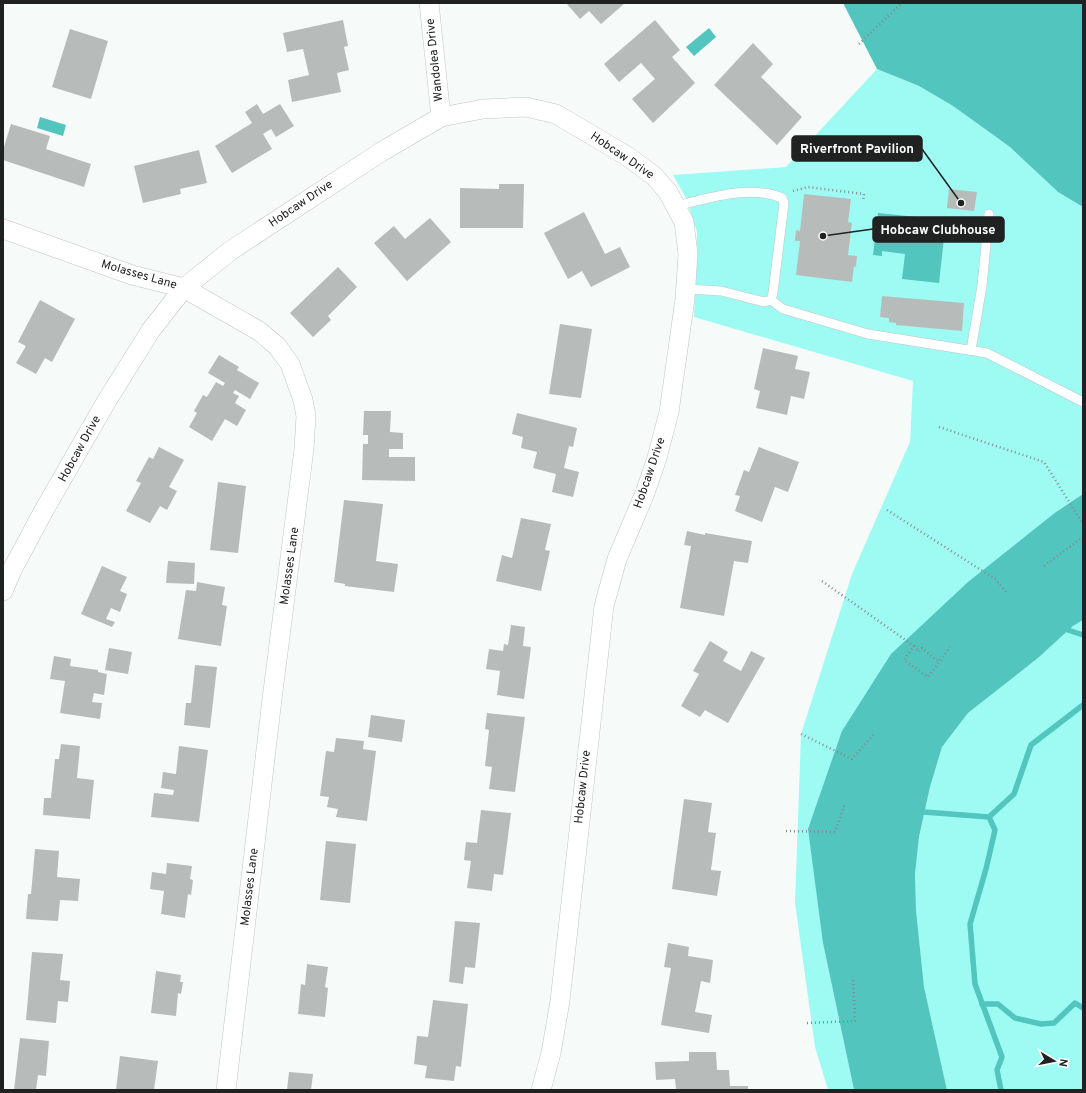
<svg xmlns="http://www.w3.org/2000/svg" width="1086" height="1093" font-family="Overpass,sans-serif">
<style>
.green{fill:#9efbf4}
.water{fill:#51c5be}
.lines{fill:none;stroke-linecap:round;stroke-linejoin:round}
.stream{stroke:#51c5be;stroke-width:5.5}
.building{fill:#b7bcbb}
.lane-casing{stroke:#c0c5c5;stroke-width:10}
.street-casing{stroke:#c0c5c5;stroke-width:20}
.path{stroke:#888b8a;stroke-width:2.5;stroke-dasharray:1 3;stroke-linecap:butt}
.lane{stroke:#fff;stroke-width:9}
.street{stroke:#fff;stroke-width:19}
.labels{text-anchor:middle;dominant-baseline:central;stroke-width:4;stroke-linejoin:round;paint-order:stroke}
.street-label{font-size:12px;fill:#202222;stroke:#fff}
.leader{fill:none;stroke:#202222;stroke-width:1.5}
.callout-dot{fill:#202222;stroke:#fff;stroke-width:1.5}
.callout{fill:#202222;stroke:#202222;stroke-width:1.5}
.callout-label{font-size:13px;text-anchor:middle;font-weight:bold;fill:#fff}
</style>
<rect width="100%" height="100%" fill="#f6fbfa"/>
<!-- green -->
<g class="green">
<polygon points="877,69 919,86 953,106 1010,147 1058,192 1083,207 1083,494 1056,512 823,943 854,1090 828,1090 815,1047 795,903 801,734 852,574 910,442 913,381 694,317 697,232 686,198 673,175 786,167"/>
<polygon points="1083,620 1083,1090 947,1090 924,987 916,910 915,874 919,837 930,787 942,747 968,713 1038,658 1073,626"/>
</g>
<!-- water -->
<g class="water">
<polygon points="843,3 1083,3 1083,207 1058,192 1010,147 953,106 919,86 877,69"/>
<polygon points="709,28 716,37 694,56 686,47"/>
<polygon points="40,117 66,125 63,136 37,128"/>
<polygon points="878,213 946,220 939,283 902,279 905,254 882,251 882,256 873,255"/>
<polygon points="1083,494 1083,620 1073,626 1038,658 968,713 942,747 930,787 919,837 915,874 916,910 924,987 947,1090 854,1090 823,943 808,829 842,731 891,654 968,582 1056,512"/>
</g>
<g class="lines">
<!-- stream -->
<g class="stream">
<polyline points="1068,630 1083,635"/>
<polyline points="924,812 989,817 995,830 986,869 970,924 975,984 1002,1057 997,1070 1001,1090"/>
<polyline points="989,817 1014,794 1031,745 1083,705"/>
<polyline points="982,1004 998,1004 1015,1018 1041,1024 1054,1023 1075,1003 1083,1008"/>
</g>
</g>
<!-- building -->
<g class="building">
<polygon points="566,3 625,3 601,24 589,11 580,19"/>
<polygon points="343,20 348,46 344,47 349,70 337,73 341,92 292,102 288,80 309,75 303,49 287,52 283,33"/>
<polygon points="655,20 680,50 672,57 695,83 653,123 632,99 655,79 641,63 619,82 604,64"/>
<polygon points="70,29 108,41 91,99 52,87"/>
<polygon points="753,43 773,64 761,77 802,117 777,145 714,85"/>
<polygon points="257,104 263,114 280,104 294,126 276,137 271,129 263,134 272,149 232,173 215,146 252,123 245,112"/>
<polygon points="11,124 50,136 46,149 91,164 84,187 3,160 3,150"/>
<polygon points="199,150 207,183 180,189 181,194 143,203 134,166"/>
<polygon points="499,184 524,184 523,228 460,228 460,188 499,189"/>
<polygon points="949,189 977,192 974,211 947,208"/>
<polygon points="804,194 851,199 848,222 852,223 848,255 857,256 856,267 854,266 852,282 796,275 800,241 795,241 796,230 800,231"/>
<polygon points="584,212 605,254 620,247 630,267 591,287 582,271 568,279 544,233"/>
<polygon points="430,218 451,242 407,281 374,243 394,226 405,239"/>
<polygon points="338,267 357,287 328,316 331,320 313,337 290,313"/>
<polygon points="882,296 964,303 962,331 896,325 896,323 889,322 889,318 880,317"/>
<polygon points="40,300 75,319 52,362 45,358 36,374 16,363 26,346 18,342"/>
<polygon points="560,324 592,329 581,398 549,394"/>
<polygon points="763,348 798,356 795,369 810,372 804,399 791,396 787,415 756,408 760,391 754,389"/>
<polygon points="219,355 239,367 237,370 259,383 250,399 235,390 233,393 239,396 235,403 246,410 237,426 225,419 212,441 189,427 197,413 194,411 203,395 207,397 216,382 223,386 225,383 208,373"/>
<polygon points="364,411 391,411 390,432 403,433 403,449 389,449 389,457 415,457 415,481 362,480 363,444 368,444 368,435 363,435"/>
<polygon points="517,413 577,428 573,447 569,446 564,468 579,472 573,497 552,492 556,474 533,468 537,452 521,448 523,437 512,434"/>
<polygon points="159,447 184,460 169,487 177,491 167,510 160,506 150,523 126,511 141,483 136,481 149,457 153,459"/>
<polygon points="759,447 799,462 788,492 775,487 762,522 735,511 740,496 735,495 744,470 749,472"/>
<polygon points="218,482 246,486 238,553 210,550"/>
<polygon points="344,500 383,504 376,561 398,564 394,592 345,586 345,584 334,582"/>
<polygon points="521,518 551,524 545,550 550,551 541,591 496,581 502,555 512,558"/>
<polygon points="687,531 705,535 705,533 752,541 748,563 734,561 724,616 680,608 691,546 684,545"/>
<polygon points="168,561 195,563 194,584 166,583"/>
<polygon points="102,566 127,577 120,591 127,594 120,612 111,608 106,619 115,622 112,627 81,614"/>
<polygon points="197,582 225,587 222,605 227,606 221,646 178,639 186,590 196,591"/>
<polygon points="511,625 525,627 523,646 531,647 524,699 497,695 500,671 486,669 489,649 503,651 504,644 508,645"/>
<polygon points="710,641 728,652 723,661 741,671 751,651 765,658 728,723 705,710 700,717 681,706 699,674 693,671"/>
<polygon points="109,648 132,652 128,674 105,670"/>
<polygon points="54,656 71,659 70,666 98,670 98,672 107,674 104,695 94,693 92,702 102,703 100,719 60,713 65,681 50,679"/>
<polygon points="195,665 217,667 210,728 184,725 186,703 191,703"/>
<polygon points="487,713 525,717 515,792 489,789 492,767 485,766 489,730 485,729"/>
<polygon points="371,715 405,720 402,742 368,737"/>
<polygon points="336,738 364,741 363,749 376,751 367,821 336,817 338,809 327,807 329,797 320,796 326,751 334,752"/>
<polygon points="61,744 80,746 77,778 94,780 90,819 43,815 44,798 51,798 55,759 59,759"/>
<polygon points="179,746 208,750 199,822 151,817 154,793 173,795 174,790 161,788 163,772 176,774"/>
<polygon points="684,799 712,803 708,832 716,833 711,870 721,871 717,896 672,889"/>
<polygon points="481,810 511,813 503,875 494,874 492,891 467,888 471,861 464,860 466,842 477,843"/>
<polygon points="326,841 356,844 350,903 320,900"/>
<polygon points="35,849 59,851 57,877 80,879 78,901 60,900 58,921 26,919 28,894 31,894"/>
<polygon points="167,863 192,866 190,879 193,880 191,895 188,894 185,918 161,914 164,891 150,889 152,872 166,874"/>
<polygon points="455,921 480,923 475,968 465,967 463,984 449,982"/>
<polygon points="668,943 689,947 688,956 713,960 710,983 701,981 695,1012 712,1015 709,1033 661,1025 671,968 664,967"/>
<polygon points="32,952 63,954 60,980 70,981 68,1002 58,1001 56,1023 26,1020"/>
<polygon points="307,964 328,967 325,987 328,988 325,1017 298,1014 301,984 305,985"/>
<polygon points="156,971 181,975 180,982 183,982 181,994 178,993 176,1016 151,1013"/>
<polygon points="433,1000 468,1004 461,1067 456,1066 454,1081 425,1078 427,1066 414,1064 417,1036 428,1037"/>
<polygon points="20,1038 49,1041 46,1076 38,1075 36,1090 14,1090"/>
<polygon points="689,1052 716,1052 717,1070 729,1070 730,1086 748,1086 748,1090 676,1090 675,1079 656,1080 655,1062 689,1061"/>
<polygon points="120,1056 158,1061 154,1090 116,1090"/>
<polygon points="289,1072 313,1074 311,1090 287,1090"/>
</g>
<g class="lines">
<!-- lane casing -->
<g class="lane-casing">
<g id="lane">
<path d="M675,206C708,199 749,184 782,198L784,203L773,293L771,300L764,302L721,291L686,289"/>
<polyline points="771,300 783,309 868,334 987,353 1083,402"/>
<polyline points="971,350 982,286 989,214"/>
</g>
</g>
<!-- street casing -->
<g class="street-casing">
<g id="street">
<polyline points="429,3 441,117"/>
<polyline points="3,229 132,275 184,288 259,331 277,346 290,364 303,400 306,416 304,449 272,699 226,1090"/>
<polyline points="3,591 12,570 43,512 106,402 151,330 184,288 230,251 381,152 441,117 483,109 526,107 556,114 627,156 654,176 668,192 684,222 688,254 685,299 669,412 657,458 645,493 617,559 604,606 560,1001 551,1053 541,1090"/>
</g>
</g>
<!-- path -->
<g class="path">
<polyline points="859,44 902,3"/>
<polyline points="793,191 808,187 864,194 863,202"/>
<polyline points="939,427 1044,462 1083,524"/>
<polyline points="887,510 995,579 1007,593"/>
<polyline points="1044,566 1083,537"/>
<polyline points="822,581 914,646 904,660 928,677 950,647"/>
<polyline points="914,646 919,652 922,648 939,662"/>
<polyline points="801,734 852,759 875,733"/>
<polyline points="786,831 835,832 845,804"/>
<polyline points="807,1023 855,1021 853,977"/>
</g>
<!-- lane -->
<use href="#lane" class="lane"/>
<!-- street -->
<use href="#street" class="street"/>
</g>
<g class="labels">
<!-- street labels -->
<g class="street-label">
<text transform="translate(435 60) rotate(-96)">Wandolea Drive</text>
<text transform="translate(622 156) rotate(34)">Hobcaw Drive</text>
<text transform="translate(301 204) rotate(-34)">Hobcaw Drive</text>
<text transform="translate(139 275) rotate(16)">Molasses Lane</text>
<text transform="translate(80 449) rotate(-61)">Hobcaw Drive</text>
<text transform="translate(650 473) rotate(-71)">Hobcaw Drive</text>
<text transform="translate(290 566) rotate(-82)">Molasses Lane</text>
<text transform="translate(583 787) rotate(-84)">Hobcaw Drive</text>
<text transform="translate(250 887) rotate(-83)">Molasses Lane</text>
</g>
</g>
<!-- callouts -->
<path class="leader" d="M961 203L922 149M823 236L873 229"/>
<g class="callout-dot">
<circle cx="961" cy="203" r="4"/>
<circle cx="823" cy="236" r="4"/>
</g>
<g class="callout">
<rect x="792" y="136" width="130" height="25" rx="4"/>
<rect x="873" y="217" width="131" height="25" rx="4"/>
</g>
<g class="callout-label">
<text x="857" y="153">Riverfront Pavilion</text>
<text x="938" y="234">Hobcaw Clubhouse</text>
</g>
<!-- border -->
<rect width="1086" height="1093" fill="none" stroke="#202222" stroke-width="8"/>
<!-- north arrow -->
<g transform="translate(1054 1061) rotate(100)" stroke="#ffffff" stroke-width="3" paint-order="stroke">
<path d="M0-3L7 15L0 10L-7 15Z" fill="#202222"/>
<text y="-6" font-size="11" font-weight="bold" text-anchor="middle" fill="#202222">N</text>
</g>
</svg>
